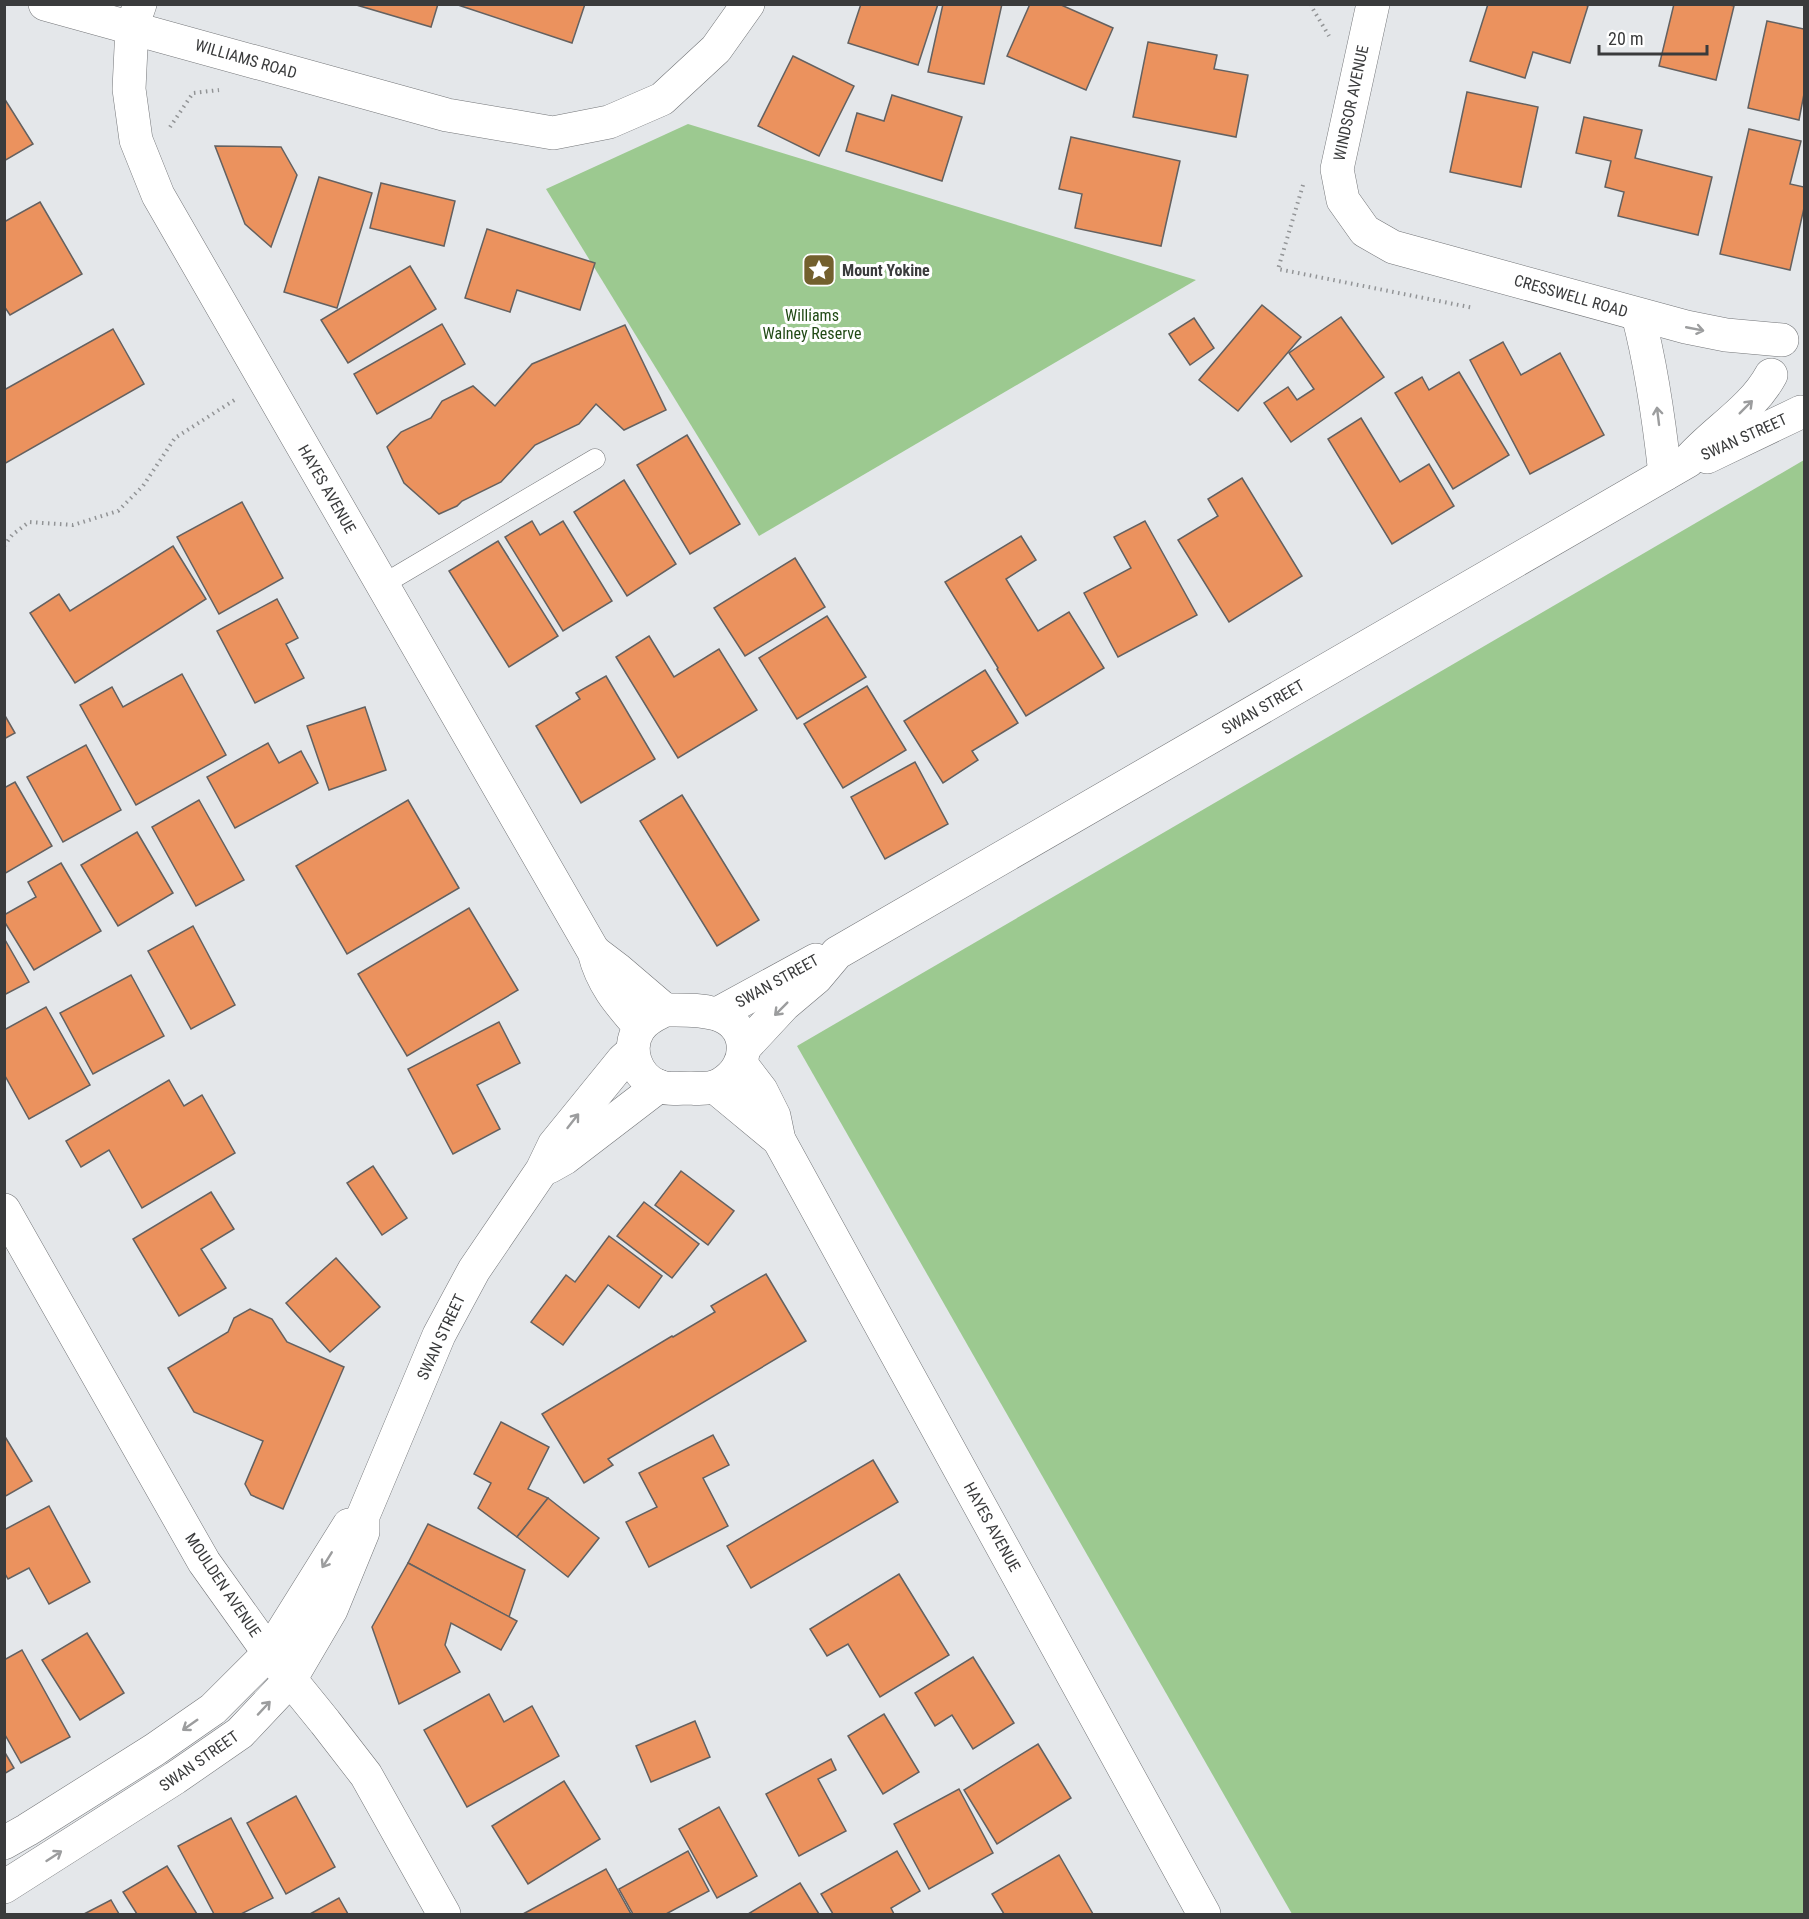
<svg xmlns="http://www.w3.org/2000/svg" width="1809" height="1919" font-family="'Roboto Condensed',sans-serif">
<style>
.green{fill:#9cc990}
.building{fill:#eb925e;stroke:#646160;stroke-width:1.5}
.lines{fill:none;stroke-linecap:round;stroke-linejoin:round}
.service-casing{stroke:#737578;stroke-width:21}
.minor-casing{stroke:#737578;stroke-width:34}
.path{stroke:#929496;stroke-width:4;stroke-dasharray:1.5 4.5;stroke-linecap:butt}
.service{stroke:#fff;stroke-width:20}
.minor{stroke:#fff;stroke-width:33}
.oneway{stroke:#9c9d9e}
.labels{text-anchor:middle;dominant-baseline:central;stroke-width:6;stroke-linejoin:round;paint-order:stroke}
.street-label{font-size:16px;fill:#3a3b3c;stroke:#fff}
.poi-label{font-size:16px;font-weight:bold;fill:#3a3b3c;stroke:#fff;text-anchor:start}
.park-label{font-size:16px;fill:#204914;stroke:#fff}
</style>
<rect width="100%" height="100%" fill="#e4e7ea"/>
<!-- green -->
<g class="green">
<polygon points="688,124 1196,280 759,536 546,189"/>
<polygon points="1804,460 1804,1914 1292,1914 797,1046"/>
</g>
<!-- building -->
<g class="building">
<polygon points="353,4 438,4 431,27"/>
<polygon points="455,4 585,4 572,43"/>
<polygon points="861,4 938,4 918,65 848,43"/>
<polygon points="943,4 1002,4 984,84 928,72"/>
<polygon points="1030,4 1059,4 1113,28 1086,90 1007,56"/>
<polygon points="1488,4 1583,4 1588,6 1570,63 1533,52 1525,78 1470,61"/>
<polygon points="1674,4 1726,4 1734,6 1716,80 1659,66"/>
<polygon points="1767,21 1804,29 1804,94 1799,120 1748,108"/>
<polygon points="1148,42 1217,55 1214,69 1248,75 1236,137 1133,117"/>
<polygon points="793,56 854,86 819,156 758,126"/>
<polygon points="1467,92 1538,107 1521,187 1450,172"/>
<polygon points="892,95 962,117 942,181 846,151 857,113 884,121"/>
<polygon points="4,98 33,144 4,161"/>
<polygon points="1584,117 1642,130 1635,158 1712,177 1698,235 1618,216 1624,192 1605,187 1611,161 1576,153"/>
<polygon points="1749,129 1801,141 1790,184 1804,187 1804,208 1790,270 1720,254"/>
<polygon points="1071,137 1180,161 1161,246 1075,228 1082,194 1059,189"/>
<polygon points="215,146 281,147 297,175 271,247 245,224"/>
<polygon points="319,177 372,193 337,308 284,292"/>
<polygon points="381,183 455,201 444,246 370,228"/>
<polygon points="40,202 82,274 10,315 4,306 4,222"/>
<polygon points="487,229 595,263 580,310 517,290 510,312 465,298"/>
<polygon points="410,266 436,309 348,363 321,320"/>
<polygon points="1262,305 1301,337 1238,411 1199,380"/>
<polygon points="1341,317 1384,377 1291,442 1264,403 1288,387 1297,400 1314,389 1289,353"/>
<polygon points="1194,318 1214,348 1190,365 1169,334"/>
<polygon points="442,324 465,364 377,414 354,374"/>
<polygon points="625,325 666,410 624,430 596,404 579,424 535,445 501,482 462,501 457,506 439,514 404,483 387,447 401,432 431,418 442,401 473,386 495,406 532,364"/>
<polygon points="113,329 144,384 4,464 4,390"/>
<polygon points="1503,342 1521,375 1560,353 1604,435 1530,474 1470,360"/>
<polygon points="1459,372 1509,455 1453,489 1395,393 1422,377 1429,390"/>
<polygon points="1361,418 1400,482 1429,464 1454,506 1392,544 1328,439"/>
<polygon points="687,435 740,524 690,554 637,465"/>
<polygon points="1242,478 1302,576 1229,622 1178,540 1218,516 1208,499"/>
<polygon points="624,480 676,564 627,596 574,512"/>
<polygon points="242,502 283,578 219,614 177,537"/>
<polygon points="532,521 540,535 563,521 612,601 563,631 505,537"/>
<polygon points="1145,521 1197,615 1118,657 1084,593 1131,568 1114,537"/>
<polygon points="1021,536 1036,560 1006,579 1038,631 1069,612 1104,668 1026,716 997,669 998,668 945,582"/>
<polygon points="498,541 558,636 509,667 449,571"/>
<polygon points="173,546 206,599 75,683 30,613 59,594 70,611"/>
<polygon points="795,558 825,607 745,656 714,608"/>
<polygon points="277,599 298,638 286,644 304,678 255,703 217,631"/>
<polygon points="827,616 866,677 797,719 759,658"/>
<polygon points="649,636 674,677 719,649 757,710 678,758 616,657"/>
<polygon points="985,670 1018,723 972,751 978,760 943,783 904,721"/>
<polygon points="182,674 226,755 136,805 80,705 112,687 123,707"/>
<polygon points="606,676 655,759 581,803 536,726 580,699 576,693"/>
<polygon points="867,686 906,750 843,788 804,724"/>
<polygon points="365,707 386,770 329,790 307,726"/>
<polygon points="4,714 15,733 4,739"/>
<polygon points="268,743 279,763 301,751 318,783 235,828 207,777"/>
<polygon points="86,745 121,810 63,842 27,777"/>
<polygon points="915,762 948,824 885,859 851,797"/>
<polygon points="15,782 52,846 4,874 4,788"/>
<polygon points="682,795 759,920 717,946 640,821"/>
<polygon points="199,800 244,880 196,906 152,827"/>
<polygon points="408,800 459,888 347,954 296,866"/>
<polygon points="137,832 173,893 118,926 81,865"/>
<polygon points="61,863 101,931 34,970 4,921 4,915 36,897 28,882"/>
<polygon points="469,908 518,990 407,1056 358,974"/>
<polygon points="193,926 235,1005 191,1029 148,951"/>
<polygon points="4,938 29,982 4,995"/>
<polygon points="131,975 164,1036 93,1074 60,1013"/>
<polygon points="46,1007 90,1085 29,1119 4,1074 4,1030"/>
<polygon points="499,1022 520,1063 477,1085 500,1129 453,1154 408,1069"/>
<polygon points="169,1080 184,1106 202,1095 235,1153 142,1208 109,1150 81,1167 66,1141"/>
<polygon points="373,1166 407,1218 382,1235 347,1183"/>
<polygon points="681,1171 734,1211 708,1245 655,1205"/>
<polygon points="211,1192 234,1229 201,1249 226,1288 179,1316 133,1239"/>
<polygon points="644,1202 699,1244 672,1278 617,1236"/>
<polygon points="609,1236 662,1276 639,1308 608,1285 563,1345 531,1322 566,1275 575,1282"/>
<polygon points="336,1258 380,1307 330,1352 286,1303"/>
<polygon points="766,1274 806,1341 608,1459 613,1465 584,1483 542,1414 672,1336 673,1337 715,1312 711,1306"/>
<polygon points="250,1309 272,1319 287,1342 344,1367 283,1509 251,1495 245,1484 263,1441 194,1412 168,1368 228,1332 234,1318"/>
<polygon points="501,1422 549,1447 528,1489 548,1498 517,1537 478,1508 491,1483 474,1474"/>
<polygon points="4,1435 32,1481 4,1497"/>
<polygon points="713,1435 729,1465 703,1478 728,1526 649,1567 626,1522 657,1507 639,1473"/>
<polygon points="873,1460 898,1502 751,1588 727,1546"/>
<polygon points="548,1498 599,1538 568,1577 517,1537"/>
<polygon points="49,1506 90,1582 49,1604 29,1568 8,1579 4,1572 4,1530"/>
<polygon points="428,1524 525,1570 509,1617 408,1563"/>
<polygon points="408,1563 517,1621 501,1650 451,1623 445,1645 460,1672 399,1704 372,1627"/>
<polygon points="899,1574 949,1655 880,1697 848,1644 827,1656 810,1629"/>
<polygon points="87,1633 124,1693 80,1720 42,1660"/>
<polygon points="22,1650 70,1737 21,1763 4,1733 4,1660"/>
<polygon points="973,1657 1014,1723 973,1749 952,1715 935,1726 915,1693"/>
<polygon points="489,1694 504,1722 532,1706 559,1756 467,1807 424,1730"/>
<polygon points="884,1714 919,1772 883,1794 848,1736"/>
<polygon points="695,1721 710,1757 651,1782 636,1746"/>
<polygon points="1038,1744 1071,1798 997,1844 964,1790"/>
<polygon points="4,1751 14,1768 4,1774"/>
<polygon points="831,1759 836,1770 818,1779 846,1831 799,1856 766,1794"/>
<polygon points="564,1781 600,1839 528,1884 492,1826"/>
<polygon points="959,1789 993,1853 929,1889 894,1824"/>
<polygon points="296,1796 335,1867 286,1894 247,1823"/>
<polygon points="719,1807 757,1876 717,1898 679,1829"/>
<polygon points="231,1818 273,1898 241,1914 214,1914 178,1846"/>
<polygon points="688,1851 709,1891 666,1914 633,1914 619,1889"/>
<polygon points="897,1851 920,1891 891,1908 894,1914 833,1914 821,1894"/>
<polygon points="1059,1855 1093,1914 1004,1914 992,1894"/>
<polygon points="167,1866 197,1914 137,1914 123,1892"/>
<polygon points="606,1869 631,1914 523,1914"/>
<polygon points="800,1883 819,1914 748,1914"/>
<polygon points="339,1898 348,1914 310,1914"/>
<polygon points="111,1900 119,1914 84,1914"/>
</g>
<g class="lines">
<!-- service casing -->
<g class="service-casing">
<polyline id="service" points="382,585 595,459"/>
</g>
<!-- minor casing -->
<g class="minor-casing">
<g id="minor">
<polyline points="45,4 447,115 553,133 609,122 662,99 716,49 748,4"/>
<path d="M140,4L132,27L129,89L136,140L158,195L594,952C602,984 619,1003 640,1027"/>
<polyline points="1373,4 1337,169 1343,200 1365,231 1393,247 1686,327 1726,335 1782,340"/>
<path d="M1638,315C1652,368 1659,420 1665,474"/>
<polyline points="1707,457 1801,412"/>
<polyline points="596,953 617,969 665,1010"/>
<path d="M665,1010C682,1010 699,1009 716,1014C751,1025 752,1066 721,1084C712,1089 701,1089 690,1088C680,1088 667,1090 658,1086C636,1077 626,1049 639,1029C645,1019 655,1015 665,1010Z"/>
<polyline points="717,1014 816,960"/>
<path d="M744,1048L784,1005L816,978L837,953L1688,461C1714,431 1752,410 1771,375"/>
<polyline points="741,1064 761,1090 774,1116 779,1140 1204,1914"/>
<polyline points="715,1087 779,1140"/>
<polyline points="549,1167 565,1158 659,1086"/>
<polyline points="4,1210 204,1562 269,1653 325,1722 366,1775 444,1914"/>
<polyline points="4,1843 27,1830 154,1750 213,1709 269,1653 349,1525"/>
<polyline points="4,1887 175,1778 240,1733 290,1680 331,1610 363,1532 363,1516 439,1335 474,1270 542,1170 554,1145 623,1060 633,1051"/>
</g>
</g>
<!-- path -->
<g class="path">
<polyline points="1310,4 1329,36"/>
<polyline points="170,127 193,93 219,90"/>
<polyline points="1303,185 1278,269 1474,308"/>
<polyline points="4,546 12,535 29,522 73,525 118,511 143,486 175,438 236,399"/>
</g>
<!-- service -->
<use href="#service" class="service"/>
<!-- minor -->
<use href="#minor" class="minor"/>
</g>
<!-- one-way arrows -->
<defs><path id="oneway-shaft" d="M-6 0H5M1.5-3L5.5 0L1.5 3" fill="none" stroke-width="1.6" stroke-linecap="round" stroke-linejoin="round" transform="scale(1.5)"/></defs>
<g class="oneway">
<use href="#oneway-shaft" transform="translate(1695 329) rotate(11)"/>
<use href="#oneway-shaft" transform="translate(1746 407) rotate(-45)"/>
<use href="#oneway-shaft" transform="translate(1658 416) rotate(-97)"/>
<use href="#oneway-shaft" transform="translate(781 1009) rotate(135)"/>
<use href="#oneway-shaft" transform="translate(573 1121) rotate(-52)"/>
<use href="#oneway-shaft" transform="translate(327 1560) rotate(122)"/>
<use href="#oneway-shaft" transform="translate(264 1708) rotate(-47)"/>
<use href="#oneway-shaft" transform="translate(190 1725) rotate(145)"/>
<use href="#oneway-shaft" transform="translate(54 1856) rotate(-33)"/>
</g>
<!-- icons -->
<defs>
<g id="sight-square" transform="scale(1.725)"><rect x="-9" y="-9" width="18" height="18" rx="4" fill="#73602e" stroke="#fff"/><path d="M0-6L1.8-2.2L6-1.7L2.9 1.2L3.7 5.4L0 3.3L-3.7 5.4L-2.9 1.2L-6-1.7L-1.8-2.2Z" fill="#fff"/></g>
</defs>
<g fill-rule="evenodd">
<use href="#sight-square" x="819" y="270"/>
</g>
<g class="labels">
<!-- street labels -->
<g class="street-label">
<text transform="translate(246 59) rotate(16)">WILLIAMS ROAD</text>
<text transform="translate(1351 103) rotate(-78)">WINDSOR AVENUE</text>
<text transform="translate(1571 296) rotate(16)">CRESSWELL ROAD</text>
<text transform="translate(1744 437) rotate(-24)">SWAN STREET</text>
<text transform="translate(327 489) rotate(60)">HAYES AVENUE</text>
<text transform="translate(1263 707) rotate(-30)">SWAN STREET</text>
<text transform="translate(777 981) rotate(-29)">SWAN STREET</text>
<text transform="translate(441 1337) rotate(-65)">SWAN STREET</text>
<text transform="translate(992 1527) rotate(61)">HAYES AVENUE</text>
<text transform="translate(223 1585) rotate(56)">MOULDEN AVENUE</text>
<text transform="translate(199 1761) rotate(-35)">SWAN STREET</text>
</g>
<!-- poi labels -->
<g class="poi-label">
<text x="842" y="270">Mount Yokine</text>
</g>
<!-- park labels -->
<g class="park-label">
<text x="812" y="315">Williams<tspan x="812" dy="18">Walney Reserve</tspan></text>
</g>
</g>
<!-- border -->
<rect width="1809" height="1919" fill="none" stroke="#3a3b3c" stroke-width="12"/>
<!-- scale -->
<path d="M1599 45v9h108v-9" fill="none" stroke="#3a3b3c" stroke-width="3"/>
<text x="1608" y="45" font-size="18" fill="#3a3b3c" stroke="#ffffff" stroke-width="4.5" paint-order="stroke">20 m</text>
</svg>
